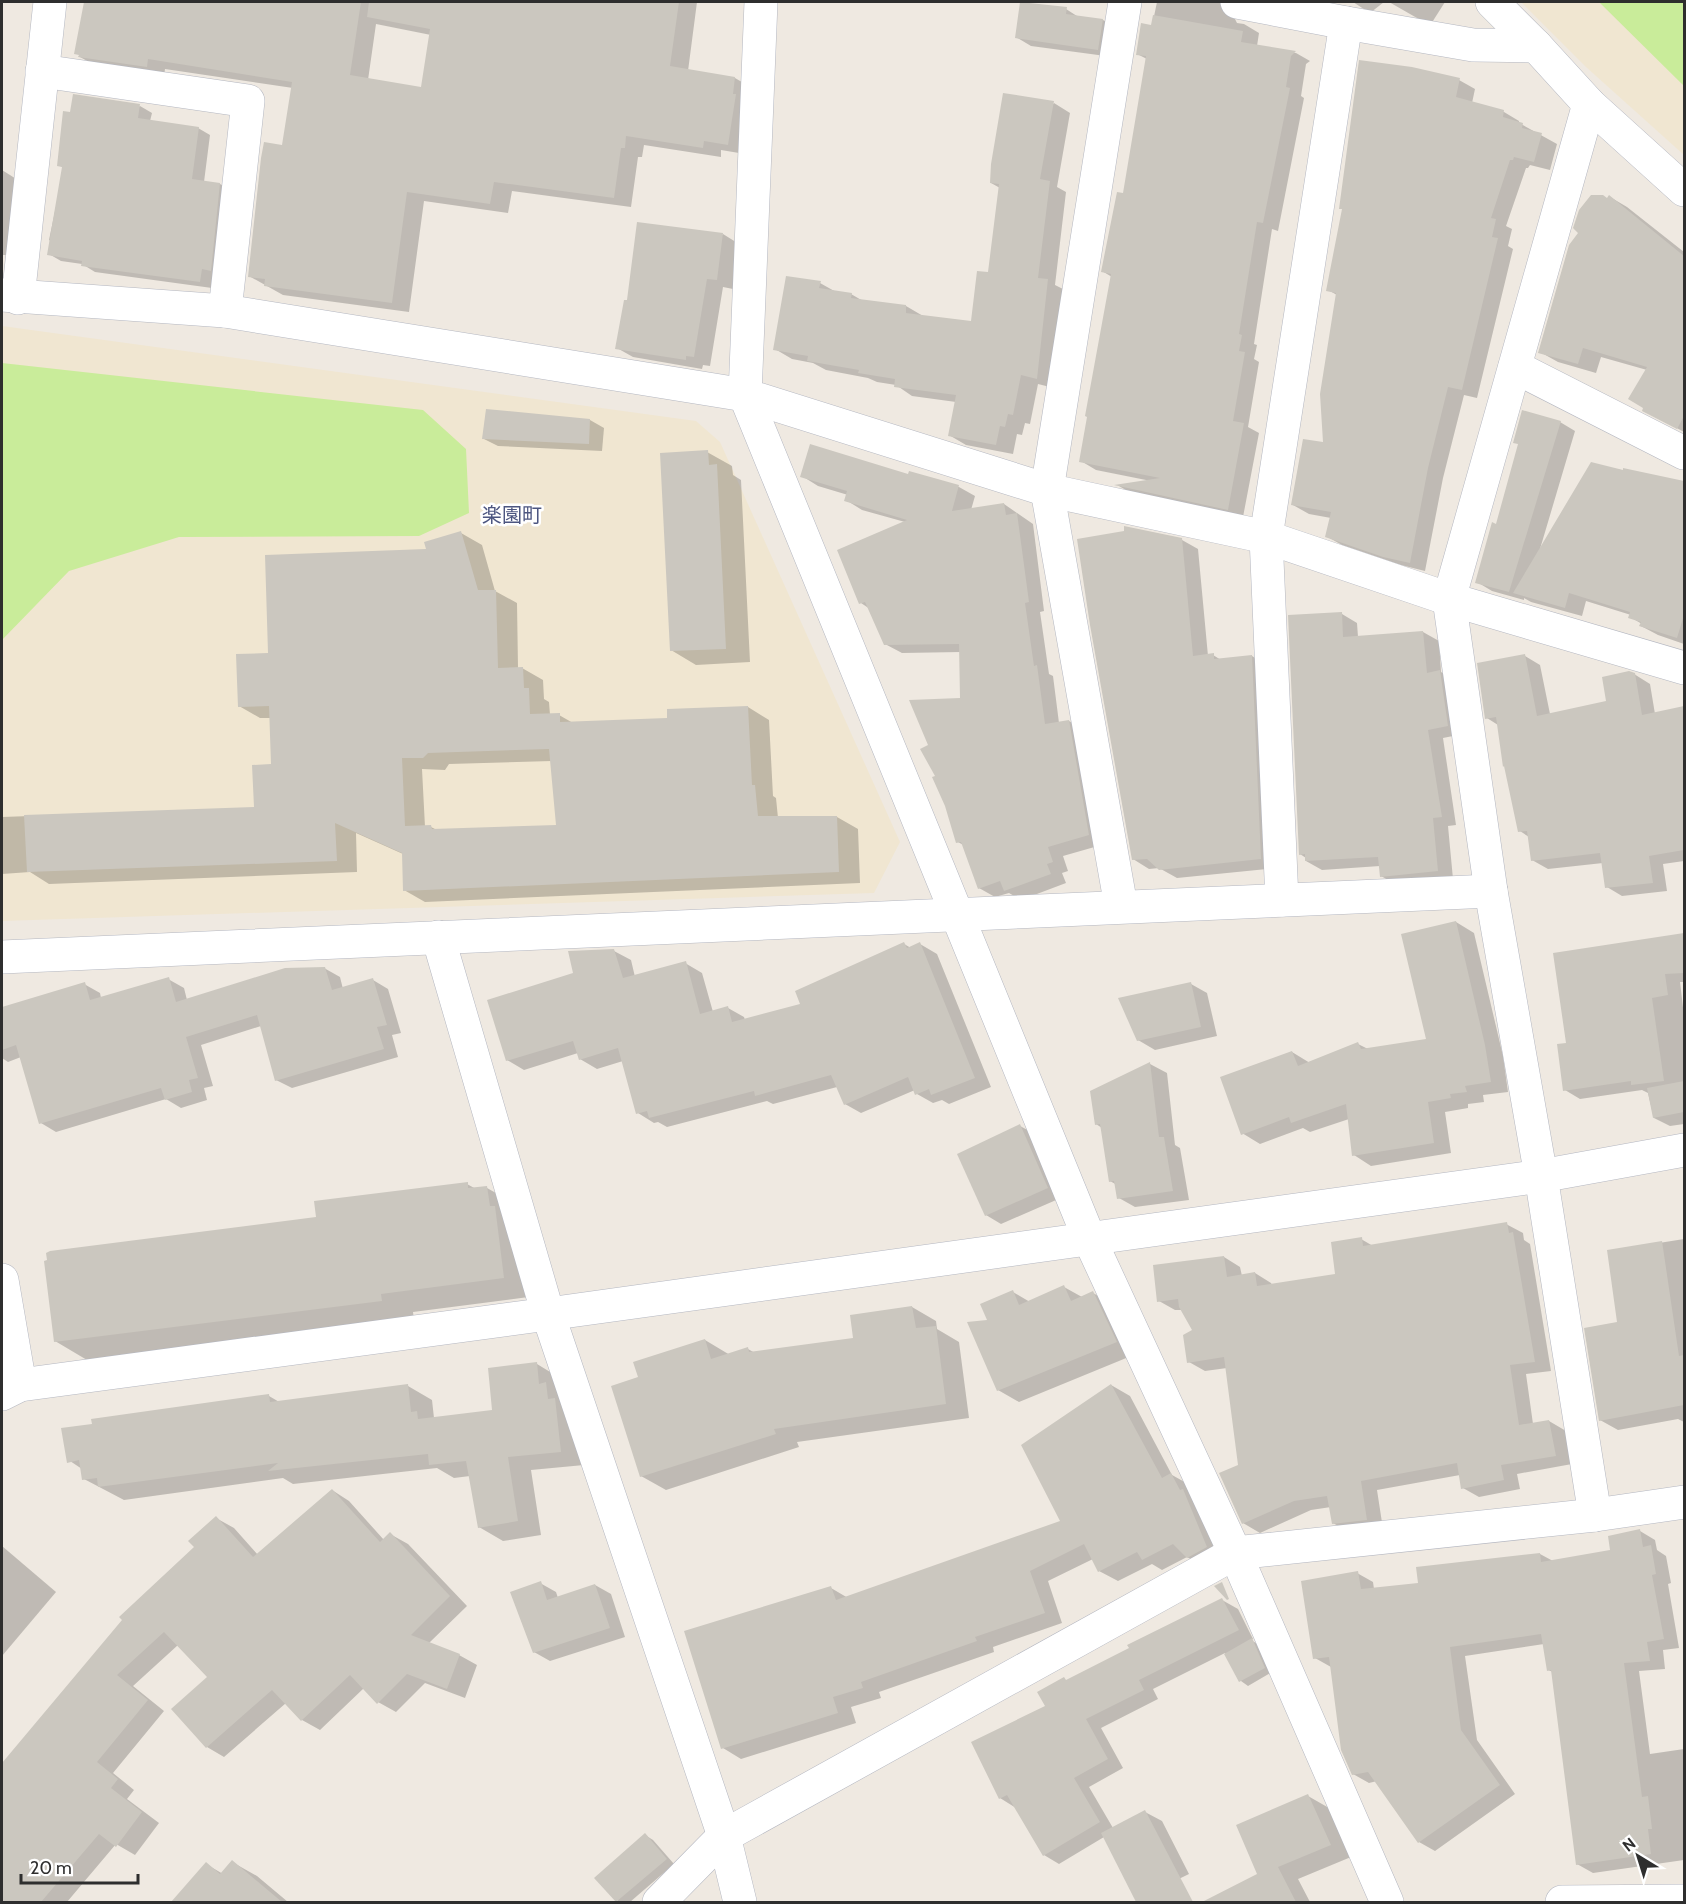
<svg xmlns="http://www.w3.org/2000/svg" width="1686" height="1904" font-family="Cabin,'Noto Sans JP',sans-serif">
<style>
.education{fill:#f0e6d1}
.pitch{fill:#c9ec9a}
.shadow{fill:#0003;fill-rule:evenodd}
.building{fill:#cbc7bf;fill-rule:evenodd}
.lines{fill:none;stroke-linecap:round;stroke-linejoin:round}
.minor-casing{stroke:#b4b7c1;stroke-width:34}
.tertiary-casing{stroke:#b4b7c1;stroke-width:34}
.minor{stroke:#fff;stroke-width:33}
.tertiary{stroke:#fff;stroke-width:33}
.labels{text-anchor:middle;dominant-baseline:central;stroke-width:5;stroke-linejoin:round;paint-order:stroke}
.quarter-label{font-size:20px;fill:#4d5680;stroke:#fff}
</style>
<rect width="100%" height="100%" fill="#efe9e1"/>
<!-- education -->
<g class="education">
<polygon points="1521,2 1684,2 1684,155 1586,67"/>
<polygon points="2,326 696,421 720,442 900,842 874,893 2,921"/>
</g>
<!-- pitch -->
<g class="pitch">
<polygon points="1599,2 1684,2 1684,86"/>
<polygon points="2,363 423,410 466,449 469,513 419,536 179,537 69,571 2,640"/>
</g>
<!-- shadow -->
<g class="shadow">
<path d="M90,2H697L688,71L735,78L752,88L745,154L721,150V157L644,145L642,157H638L631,207L512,191L508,213L424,201L409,312L283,295L249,276L283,146L293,88L165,69L164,76L98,67L80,57ZM376,24L431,35L422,88L368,80Z"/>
<polygon points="1157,2 1236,2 1234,17 1237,23 1244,24 1259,33 1257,46 1296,53 1310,61 1306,64 1301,96 1304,98 1278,231 1272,229 1254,344 1257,345 1254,359 1259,362 1248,427 1259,433 1243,517 1131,493 1119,486 1151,481 1096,470 1081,461 1112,277 1102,271 1124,195 1147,59 1137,54 1152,26"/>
<polygon points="1353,2 1384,2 1370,13"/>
<polygon points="1389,2 1445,2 1431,24 1424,22"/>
<polygon points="1066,9 1080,18 1103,20 1117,28 1113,57 1031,46 1016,37"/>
<polygon points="1459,80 1475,89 1472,103 1504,112 1519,121 1519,123 1557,144 1550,170 1530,165 1528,168 1526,168 1506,226 1512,229 1508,246 1513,249 1477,398 1464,395 1443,478 1425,571 1401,565 1342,545 1326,536 1331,518 1309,514 1293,505 1325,444 1337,295 1328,290 1344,210 1340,208"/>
<polygon points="1054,103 1070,113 1057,187 1066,192 1055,285 1065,290 1054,388 1038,384 1030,424 1025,423 1022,435 1017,434 1013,454 966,445 949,435 956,402 912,396 896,385 877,382 868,378 826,370 813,363 792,359 775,349 820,283 836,292 851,294 863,301 906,306 923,316 973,322 989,274 1000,188 991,183"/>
<polygon points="140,106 152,113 150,121 198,128 210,135 204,182 220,184 232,191 212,288 95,272 82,264 61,261 49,254 51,241 49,240 64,168 59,165"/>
<polygon points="2,170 21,182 22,255 2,255"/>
<polygon points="1610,197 1627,207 1684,252 1684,432 1662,420 1645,408 1647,370 1601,357 1596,373 1558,362 1540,352"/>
<polygon points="723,234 739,244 733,289 723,287 710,366 703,365 702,369 633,357 617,348"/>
<polygon points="590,420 604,428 602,451 498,446 484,439"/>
<polygon points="1560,422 1575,431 1540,549 1592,464 1684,483 1684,644 1658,635 1641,626 1642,624 1630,617 1631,615 1586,601 1582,616 1531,602 1524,598 1524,600 1492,591 1477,582 1497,526"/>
<polygon points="707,452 732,466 733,475 741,480 750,662 696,665 671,650"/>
<polygon points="910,473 959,487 975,496 971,510 1004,504 1033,524 1044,611 1040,612 1049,674 1053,676 1059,723 1069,721 1085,730 1105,844 1063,856 1068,871 1062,873 1066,883 1021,900 1009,893 995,897 979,888 965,846 958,842 937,777 930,745 962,699 961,652 902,653 885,644 870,609 861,603 905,522 862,510 846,500 848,495 818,486 802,476 909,475"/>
<path d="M461,533L482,545L495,591L517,603L518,668H522L543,680L544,699L549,702L550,715H559L573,723L669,719L748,707L769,720L773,796L776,798L778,818L837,817L858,829L860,883L425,902L404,890L403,854L356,833L357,872L49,884L30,872L2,874V817L256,808L273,766L271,718H260L239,706L269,655L428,550ZM552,761L558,826L437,830L431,827H425L422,769L445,770L449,764Z"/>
<polygon points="1182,540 1198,549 1208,656 1213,655 1221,660 1252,656 1268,666 1277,868 1177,878 1159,868 1149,869 1133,859"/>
<polygon points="1342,614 1357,623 1358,637 1423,632 1439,641 1441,672 1456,681 1463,734 1443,738 1456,825 1448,826 1453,879 1397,885 1381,876 1380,866 1322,870 1306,861 1306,858 1300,854"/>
<polygon points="1525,656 1540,665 1550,714 1608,702 1634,674 1650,684 1655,714 1684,708 1684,861 1663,864 1667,891 1622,896 1607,887 1603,863 1548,869 1532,860 1529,837 1520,831 1498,725 1487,718"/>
<polygon points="1456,922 1474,933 1503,1056 1508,1092 1483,1095 1484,1102 1468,1104 1468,1108 1445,1112 1451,1153 1371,1166 1354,1155 1349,1119 1310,1132 1303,1128 1260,1144 1242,1133 1292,1052 1310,1063 1358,1044 1368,1049 1427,1041"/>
<polygon points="1684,935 1684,982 1680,982 1684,1016 1684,1124 1670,1126 1654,1118 1648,1093 1642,1090 1580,1099 1565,1090 1568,1044 1555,955"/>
<polygon points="904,944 911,948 920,944 937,954 991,1087 949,1104 942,1100 933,1103 917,1094 915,1090 861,1113 845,1104 837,1087 773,1104 767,1101 667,1127 658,1122 654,1123 638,1113 623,1061 597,1069 580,1059 578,1053 524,1070 507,1060 575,974 614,951 631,960 635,977 685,963 702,973 713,1012 728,1008 744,1017 745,1020 803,1005"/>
<polygon points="324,968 340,977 343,989 373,980 388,989 401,1033 392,1035 398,1057 292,1088 276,1080 261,1026 201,1045 213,1086 204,1088 207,1100 181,1108 166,1099 56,1132 41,1123 21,1057 8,1062 2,1058 2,1008 84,984 100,993 101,998 168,979 184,988 187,1000"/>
<polygon points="1191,984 1207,993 1217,1036 1155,1050 1138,1040"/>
<polygon points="1150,1064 1167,1073 1175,1145 1180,1148 1189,1200 1135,1207 1119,1198 1117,1185 1110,1181 1102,1128 1096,1124 1092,1092"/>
<polygon points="1020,1126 1035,1134 1063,1197 1001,1224 986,1215"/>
<polygon points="467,1184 476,1189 487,1188 519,1206 536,1296 413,1312 414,1319 87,1360 55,1341 318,1219"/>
<polygon points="1506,1224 1523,1233 1524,1240 1530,1244 1551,1371 1526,1374 1533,1424 1549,1421 1566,1431 1572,1464 1517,1474 1520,1489 1479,1497 1463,1488 1460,1475 1377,1490 1383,1529 1350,1533 1333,1523 1331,1507 1311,1510 1260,1533 1243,1523 1240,1466 1227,1368 1205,1371 1189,1362 1194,1330 1183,1310 1175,1310 1159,1301 1224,1257 1240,1267 1242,1276 1255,1273 1271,1283 1272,1285 1337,1275 1361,1239 1373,1246"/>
<polygon points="1684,1239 1684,1422 1678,1419 1618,1430 1600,1420 1619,1323 1609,1251"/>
<polygon points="1064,1287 1082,1297 1093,1293 1114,1305 1136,1354 1019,1402 998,1390 989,1321 1013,1292 1030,1302"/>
<polygon points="912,1307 936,1321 937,1329 959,1342 969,1418 797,1442 799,1447 666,1490 641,1476 640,1378 705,1340 730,1355 748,1349 755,1353 855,1339"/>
<polygon points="537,1364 560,1378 584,1465 531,1470 541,1535 503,1541 479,1527 470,1476 454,1478 437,1468 293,1484 283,1478 124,1500 84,1479 82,1469 70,1461 269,1396 281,1403 408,1386 432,1400 434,1418 494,1411"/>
<polygon points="1111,1385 1130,1396 1172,1475 1190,1485 1225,1558 1206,1568 1187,1557 1162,1570 1152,1564 1118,1581 1099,1571 1093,1559 1048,1581 1062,1623 993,1647 994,1652 879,1692 881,1698 851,1707 856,1723 741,1759 723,1748 831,1588 848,1598 1062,1522"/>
<polygon points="332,1490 349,1501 384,1540 390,1534 408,1544 467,1606 429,1643 459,1655 477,1665 465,1698 425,1683 396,1712 378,1702 364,1688 320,1730 302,1720 286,1703 224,1757 207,1747 209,1678 178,1645 133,1686 164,1711 113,1773 134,1790 127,1799 159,1823 135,1855 116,1844 67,1902 2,1902 2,1791 196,1547 216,1518 234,1528 258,1555"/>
<polygon points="1640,1531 1655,1540 1657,1550 1666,1556 1671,1583 1668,1584 1679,1648 1663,1650 1665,1669 1639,1671 1650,1754 1684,1749 1684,1860 1593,1873 1577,1864 1553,1672 1548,1670 1544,1644 1465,1656 1477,1740 1515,1794 1435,1851 1419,1842 1377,1781 1369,1783 1353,1774 1331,1667 1315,1658 1357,1573 1373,1582 1374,1589 1420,1584 1540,1554 1553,1561 1612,1551"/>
<polygon points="2,1546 56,1592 2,1656"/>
<polygon points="540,1583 556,1592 558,1598 595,1585 611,1594 625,1637 550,1661 534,1652"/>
<polygon points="1222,1600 1238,1609 1253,1639 1251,1640 1259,1645 1272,1672 1248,1686 1241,1681 1225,1653 1153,1689 1158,1699 1101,1728 1123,1768 1089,1787 1113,1828 1145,1812 1162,1821 1189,1874 1146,1895 1104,1837 1059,1864 1044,1855 1016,1808 1000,1798 1047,1707 1068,1681"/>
<polygon points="1308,1796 1329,1808 1351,1857 1298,1879 1310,1902 1205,1902 1259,1875"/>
<polygon points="645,1835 653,1840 674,1864 630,1902 619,1902 597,1878"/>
<polygon points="232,1862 257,1876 288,1902 173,1902 206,1864 223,1874"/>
</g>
<!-- building -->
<g class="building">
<polygon points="84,2 361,2 350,75 421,87 430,29 367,17 369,2 679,2 670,66 735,77 733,94 736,94 728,145 704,141 703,148 626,136 625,148 621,148 614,198 494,182 490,204 407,192 392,303 264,286 265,279 248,277 261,158 264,142 282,145 292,82 148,59 147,67 78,57 79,55 74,54"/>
<polygon points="1020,2 1067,7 1066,14 1103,19 1098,50 1015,38"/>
<polygon points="1153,15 1243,31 1241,42 1296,51 1291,56 1286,87 1290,88 1263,223 1257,222 1239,334 1242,335 1239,351 1245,352 1233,421 1244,423 1228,510 1114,485 1160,478 1079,462 1087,417 1085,416 1111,274 1101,272 1117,192 1123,193 1146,56 1136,55 1141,23 1151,25"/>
<polygon points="1359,60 1412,67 1460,78 1456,97 1504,110 1503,117 1523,123 1522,128 1542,133 1534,162 1514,157 1513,160 1510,160 1491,218 1496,219 1492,237 1498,238 1462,390 1448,387 1428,468 1410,563 1383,557 1325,537 1331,512 1291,505 1303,439 1323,442 1320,394 1336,293 1326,291 1342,209 1339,209"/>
<polygon points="1003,93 1054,101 1040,179 1050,181 1038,278 1048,279 1037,379 1021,375 1013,415 1008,414 1005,427 1000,426 996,445 948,436 956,395 894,387 895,379 858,373 859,370 807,361 808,356 773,350 786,276 821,281 819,288 852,293 851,298 906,305 906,313 971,321 977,271 988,272 999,184 990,183 991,164"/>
<polygon points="73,94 140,104 138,118 199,127 192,179 220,183 211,271 202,269 200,282 81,266 82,261 47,255 62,167 57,166 63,111 70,112"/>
<polygon points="1591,195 1603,195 1607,198 1609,195 1684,256 1684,416 1677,429 1642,411 1643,408 1628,399 1647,367 1583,348 1578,364 1538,353 1569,245 1578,233 1573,228 1579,210"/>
<polygon points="637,222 723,233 717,280 707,279 694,357 686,356 686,360 615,349 624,300 627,300"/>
<polygon points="486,409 590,419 589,444 482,439"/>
<polygon points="1522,410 1561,421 1509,592 1475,583 1492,522 1496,524 1518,444 1513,443"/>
<polygon points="810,444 908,474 909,471 959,485 952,511 1004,503 1006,515 1017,513 1029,602 1025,603 1034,666 1037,665 1045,724 1069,720 1089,835 1048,847 1053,862 1047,864 1051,874 1004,891 1000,881 978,889 961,842 956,843 945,806 932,777 935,776 920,749 928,745 909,700 960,698 959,644 884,645 865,602 859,604 837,550 907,520 844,501 847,491 800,477"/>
<polygon points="708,450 709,465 717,464 726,649 670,651 660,453"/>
<polygon points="1591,462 1623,470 1623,468 1684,481 1684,615 1677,638 1639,626 1641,622 1628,618 1630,612 1569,593 1565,608 1513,593"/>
<polygon points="1124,526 1182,538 1193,656 1214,653 1214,659 1252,655 1261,859 1159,870 1147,859 1132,860 1090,625 1077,539 1124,531"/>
<path d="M461,531L478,590H496L498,668L523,667L524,688H529L530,714L560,713V722L667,718V709L748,706L752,785H755L758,816H837L839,872L403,891L402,853L335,823L337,861L27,872L24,815L254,807L252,765L271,764L269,706L238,707L236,654L268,653L265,555L426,549L424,542ZM549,749L556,825L432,829L431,825L405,826L402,758H423L428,753Z"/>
<polygon points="1342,612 1343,637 1423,631 1427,673 1440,670 1448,726 1428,730 1442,817 1433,818 1438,871 1380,877 1378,857 1305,861 1305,854 1299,855 1288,615"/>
<polygon points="1525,654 1537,716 1606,701 1602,677 1629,671 1635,673 1642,715 1684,706 1684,850 1649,856 1653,883 1605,888 1600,853 1531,861 1527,831 1518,832 1504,766 1503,767 1496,717 1485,719 1477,663"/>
<polygon points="1456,921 1485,1045 1491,1082 1465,1086 1467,1092 1450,1094 1451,1098 1428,1102 1434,1143 1352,1156 1346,1104 1291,1123 1289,1117 1241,1135 1220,1077 1292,1051 1298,1066 1358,1042 1361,1049 1426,1039 1401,934"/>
<polygon points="1684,933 1684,973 1665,974 1668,995 1652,998 1664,1081 1631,1085 1631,1081 1563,1091 1557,1044 1566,1043 1553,953"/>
<polygon points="904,942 907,948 920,942 975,1078 931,1095 929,1089 915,1095 908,1077 844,1105 831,1075 755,1096 754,1091 649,1118 647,1111 636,1114 618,1048 579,1060 573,1041 506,1061 487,1000 573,973 568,951 614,949 623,978 686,961 700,1014 728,1006 732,1022 800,1004 795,991"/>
<polygon points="325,967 332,990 373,978 387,1025 377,1027 384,1049 275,1081 257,1015 186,1037 198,1078 189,1080 192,1092 165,1100 161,1088 39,1124 16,1045 2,1050 2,1007 85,982 90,1000 169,977 176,1002 285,968"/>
<polygon points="1191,982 1201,1027 1137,1041 1118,998"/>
<polygon points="1150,1062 1159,1137 1164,1137 1173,1191 1117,1199 1114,1181 1109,1182 1100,1124 1095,1125 1090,1091"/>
<polygon points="1684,1081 1684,1112 1653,1118 1647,1088"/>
<polygon points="1020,1124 1048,1188 985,1216 957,1154"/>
<polygon points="468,1182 468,1188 487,1186 490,1206 495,1206 504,1278 381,1294 382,1301 54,1342 44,1261 47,1260 46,1253 50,1251 316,1217 314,1201"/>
<polygon points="1507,1222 1509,1233 1513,1232 1535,1362 1510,1365 1519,1425 1549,1420 1556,1456 1501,1465 1504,1480 1461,1489 1457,1463 1361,1481 1367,1520 1332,1524 1327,1496 1294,1501 1242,1524 1219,1473 1238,1465 1224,1357 1187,1363 1183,1335 1192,1330 1179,1307 1178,1299 1157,1302 1153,1265 1224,1256 1227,1277 1255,1272 1257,1286 1335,1274 1331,1242 1362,1237 1363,1246"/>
<polygon points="1662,1241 1679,1356 1684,1355 1684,1405 1599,1421 1584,1328 1617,1322 1607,1250"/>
<polygon points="1064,1285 1071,1301 1093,1291 1117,1342 997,1391 967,1322 987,1320 980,1304 1013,1290 1019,1305"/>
<polygon points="912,1306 916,1328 936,1326 946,1404 774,1429 776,1434 640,1477 611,1386 638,1377 633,1362 705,1339 711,1359 748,1347 749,1352 853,1338 850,1315"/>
<polygon points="537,1362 539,1384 546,1382 548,1399 555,1398 561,1452 508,1457 518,1521 478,1528 466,1461 429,1465 428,1454 268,1471 278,1463 98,1487 97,1478 82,1480 79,1460 67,1463 61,1428 92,1424 91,1419 269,1394 270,1402 408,1384 411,1412 417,1411 418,1419 492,1410 488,1368"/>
<polygon points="1111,1384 1162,1478 1171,1473 1180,1490 1183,1489 1207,1547 1187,1558 1173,1544 1142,1560 1137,1552 1098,1572 1084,1544 1030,1571 1045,1613 975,1637 977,1641 861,1682 863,1688 833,1697 838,1713 721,1749 684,1631 831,1586 836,1600 1060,1521 1021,1445"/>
<polygon points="332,1489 380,1542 390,1532 450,1596 411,1635 460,1654 447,1689 407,1674 377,1704 350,1675 301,1721 272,1690 206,1748 171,1709 207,1677 164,1632 117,1675 148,1700 97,1762 118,1779 111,1788 142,1812 116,1847 99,1834 41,1902 2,1902 2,1763 122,1620 119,1617 194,1547 188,1541 216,1516 253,1557"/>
<polygon points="1640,1529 1643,1547 1651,1545 1656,1574 1652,1575 1664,1639 1647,1642 1650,1661 1624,1663 1642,1797 1648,1796 1652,1829 1648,1829 1651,1854 1576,1865 1551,1670 1547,1671 1541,1634 1450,1647 1461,1730 1500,1785 1418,1843 1368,1772 1352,1775 1341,1750 1329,1657 1313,1659 1301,1581 1358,1571 1361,1589 1418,1583 1416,1567 1540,1553 1541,1562 1610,1550 1608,1536"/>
<polygon points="541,1581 547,1600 595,1584 610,1628 533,1653 510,1592"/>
<polygon points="1222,1582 1229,1599 1227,1600 1214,1586"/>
<polygon points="1222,1598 1239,1630 1139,1680 1144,1690 1086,1719 1108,1759 1074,1778 1100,1822 1043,1856 1007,1795 999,1799 971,1742 1045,1706 1037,1692 1064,1677 1066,1680 1129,1648 1127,1645"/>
<polygon points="1252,1638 1265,1668 1239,1682 1224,1654"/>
<polygon points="1308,1794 1331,1845 1278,1867 1296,1902 1202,1902 1257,1874 1236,1825"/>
<polygon points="1145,1810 1193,1902 1136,1902 1101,1833"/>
<polygon points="645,1833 667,1859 616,1902 594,1878"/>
<polygon points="232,1860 282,1902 171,1902 206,1862 220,1874"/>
</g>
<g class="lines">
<!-- minor casing -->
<g class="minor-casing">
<g id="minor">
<polyline points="761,2 745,395 1089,1238 1235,1553 1387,1902"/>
<polyline points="1237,2 1346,23 1473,45 1536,46"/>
<polyline points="42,71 248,101 225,311"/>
<polyline points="1589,104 1449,599 1491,891 1541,1176 1595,1515"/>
<polyline points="2,295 225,311 745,395 1047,490 1266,537 1449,599 1684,668"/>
<polyline points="18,298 50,2"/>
<polyline points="1515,367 1684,453"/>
<polyline points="1282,900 1266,537 1346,23"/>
<polyline points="1121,906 1047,490 1125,2"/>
<polyline points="438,937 548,1314 724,1836 740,1902"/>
<polyline points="2,957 1491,891"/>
<polyline points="2,1280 20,1385"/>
<polyline points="659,1902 724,1836 1235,1553 1595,1515 1684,1502"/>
<polyline points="1562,1902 1684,1901"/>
</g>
</g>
<!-- tertiary casing -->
<g class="tertiary-casing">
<g id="tertiary">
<polyline points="1492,2 1536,46 1589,104 1684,190"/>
<polyline points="2,1394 20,1385 548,1314 1541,1176 1684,1150"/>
</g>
</g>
<!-- minor -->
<use href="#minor" class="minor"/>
<!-- tertiary -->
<use href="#tertiary" class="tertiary"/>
</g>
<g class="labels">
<!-- quarter labels -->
<g class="quarter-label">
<text x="512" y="515">楽園町</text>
</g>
</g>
<!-- border -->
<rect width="1686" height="1904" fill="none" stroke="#2e2e2e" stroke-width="6"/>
<!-- north arrow -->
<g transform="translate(1638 1856) rotate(322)" stroke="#ffffff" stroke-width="4.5" paint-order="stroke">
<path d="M0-4.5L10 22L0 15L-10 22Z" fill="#2e2e2e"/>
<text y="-9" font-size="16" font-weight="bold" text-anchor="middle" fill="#2e2e2e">N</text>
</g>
<!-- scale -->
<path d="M21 1874v9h117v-9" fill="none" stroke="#2e2e2e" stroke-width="3"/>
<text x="30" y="1874" font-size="18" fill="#2e2e2e" stroke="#ffffff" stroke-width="4.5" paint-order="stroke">20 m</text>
</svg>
